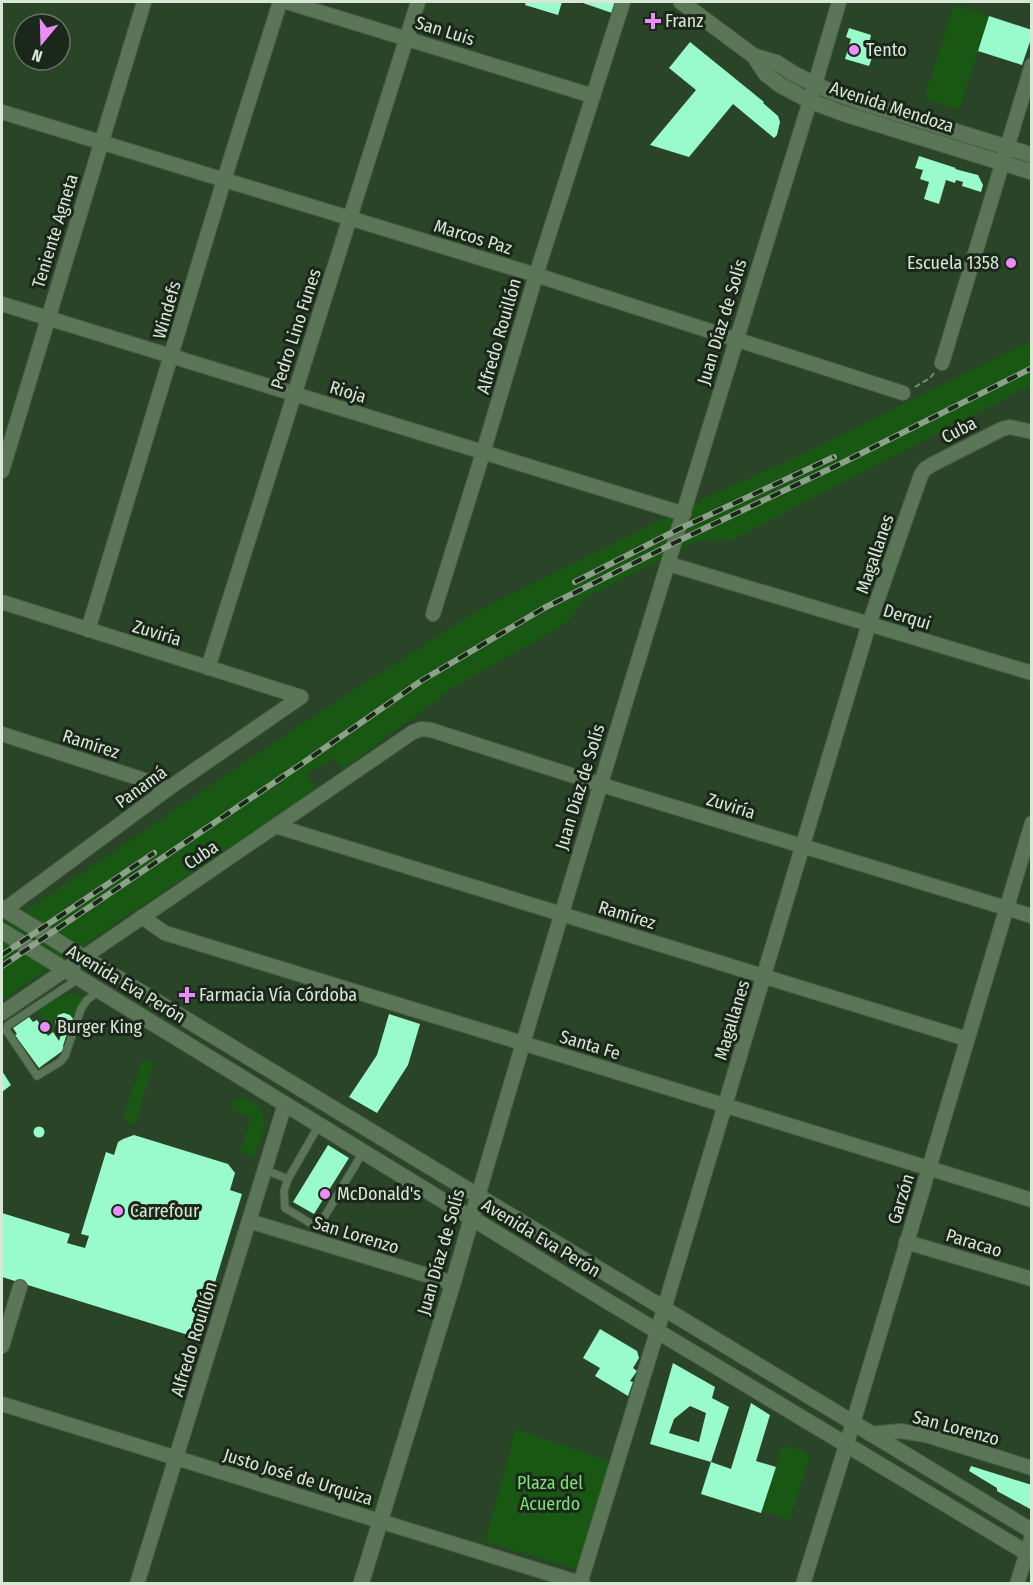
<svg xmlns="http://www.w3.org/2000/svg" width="1033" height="1585" font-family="'Fira Sans Condensed',sans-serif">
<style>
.green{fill:#185813}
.building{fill:#99facb;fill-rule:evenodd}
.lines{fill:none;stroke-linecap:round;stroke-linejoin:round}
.service-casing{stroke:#495f46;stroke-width:9}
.minor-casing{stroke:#495f46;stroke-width:16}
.secondary-casing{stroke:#495f46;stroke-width:17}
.path{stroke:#758a73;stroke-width:2;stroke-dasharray:6 3;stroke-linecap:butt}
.service{stroke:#5a7657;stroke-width:7}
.minor{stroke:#5a7657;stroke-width:14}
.secondary{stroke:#5a7657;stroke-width:15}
.rail-casing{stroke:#8ca08a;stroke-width:6}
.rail{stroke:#1b271a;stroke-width:4;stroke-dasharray:11;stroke-linecap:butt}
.poi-dot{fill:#ec8cfb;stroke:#1b271a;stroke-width:2}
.labels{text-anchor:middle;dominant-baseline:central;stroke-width:6;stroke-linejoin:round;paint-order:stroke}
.poi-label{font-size:18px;fill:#d8e7d6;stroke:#1b271a;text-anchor:start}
.street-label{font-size:18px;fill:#d8e7d6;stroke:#1b271a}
.park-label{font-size:18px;fill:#7ee075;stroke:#1b271a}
</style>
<rect width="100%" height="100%" fill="#2a4427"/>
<!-- green -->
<g class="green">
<polygon points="954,5 989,16 959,110 924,98"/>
<polygon points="1031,341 1031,385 734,539 698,541 585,598 567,623 454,687 344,769 333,758 307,774 315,790 2,1000 2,927 317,714 477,611 707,497 794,458"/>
<polygon points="74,993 84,999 78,1007 75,1017 65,1012 56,1015 53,1024 55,1030 52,1032 37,1010 60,996"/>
<path d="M143,1060L153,1064L135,1125C128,1123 125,1122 124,1114Z"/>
<path d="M245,1097C249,1100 254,1102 257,1106C272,1119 259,1142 254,1157L240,1152L251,1119L233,1109L232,1103Z"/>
<polygon points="516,1429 613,1462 583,1559 577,1569 485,1542"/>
<polygon points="783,1445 810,1454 790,1520 762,1511"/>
</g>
<!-- building -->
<g class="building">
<polygon points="526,2 562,2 558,15 525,5"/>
<polygon points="580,2 615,2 612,13"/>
<polygon points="989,16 1032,30 1032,36 1022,65 978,51"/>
<polygon points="849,28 871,35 869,44 876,46 869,66 845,59 851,39 846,37"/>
<polygon points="690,42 764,102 763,103 778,116 780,122 777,135 774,138 733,104 689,157 650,145 696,90 669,68"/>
<polygon points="919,156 956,168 955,169 978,175 983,185 981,192 962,186 963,182 956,180 955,183 946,180 939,204 924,199 929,182 920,179 923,170 915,168"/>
<polygon points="64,1013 70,1015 74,1020 70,1031 67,1033 63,1046 65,1049 39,1068 15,1035 17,1034 13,1028 29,1017 33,1022 37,1020 48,1036 53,1032 59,1041 62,1032 56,1027 55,1021 58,1015"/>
<polygon points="389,1014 420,1024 408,1065 377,1113 349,1097 377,1055"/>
<polygon points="2,1071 11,1085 2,1092"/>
<circle cx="39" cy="1132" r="5.5"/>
<polygon points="134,1135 228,1164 235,1173 230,1190 242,1194 198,1338 2,1277 2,1213 70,1234 67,1243 85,1248 89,1236 81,1234 106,1152 114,1155 118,1142 123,1139"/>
<polygon points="328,1145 349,1158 314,1214 293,1202"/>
<polygon points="600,1329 637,1351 639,1358 633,1368 637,1371 630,1381 633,1382 628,1396 595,1376 600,1368 583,1358"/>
<path d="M673,1363L715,1387L712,1398L729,1407L711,1462L650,1444ZM690,1406L706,1413L699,1442L669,1433L674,1419Z"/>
<polygon points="751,1403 770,1415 756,1461 776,1467 761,1513 701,1494 711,1462 731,1469"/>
<polygon points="971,1466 1032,1485 1032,1510 997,1491 997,1488 969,1471"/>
</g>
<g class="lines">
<!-- service casing -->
<g class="service-casing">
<g id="service">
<polyline points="78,979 8,1025 6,1030 37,1076 60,1062 65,1056 81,1009 87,1000 100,990"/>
<polyline points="319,1125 288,1179 284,1191 285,1208 310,1223 319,1226 363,1152"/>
<polyline points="265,1170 288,1179"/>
</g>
</g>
<!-- minor casing -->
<g class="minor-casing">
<g id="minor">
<polyline points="287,2 593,96"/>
<polyline points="2,112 536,275 903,393"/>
<polyline points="2,304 684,514"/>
<polyline points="942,363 1032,65"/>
<polyline points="2,471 144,2"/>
<polyline points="669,564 1032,673"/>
<polyline points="2,602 301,697"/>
<polyline points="433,614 483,453 536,275 623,2"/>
<polyline points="88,630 224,180 280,2"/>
<polyline points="208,668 418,2"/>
<polyline points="2,734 169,788"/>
<polyline points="276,826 967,1039"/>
<polyline points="4,910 169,788 301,697"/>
<polyline points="142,917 165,933 1032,1200"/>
<polyline points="2,1013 413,732 421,729 431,730 602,785 1032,916"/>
<path d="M478,1196C585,830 698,465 810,101L839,2"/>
<polyline points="249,1221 453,1283"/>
<polyline points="906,1242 1032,1279"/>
<polyline points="2,1346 20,1287"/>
<polyline points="2,1404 583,1584"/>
<polyline points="870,1434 900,1431 926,1435 1032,1468"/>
<polyline points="137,1584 285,1104"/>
<polyline points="580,1584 664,1309 869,624 921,475 925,469 933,464 1002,429 1010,427 1032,432"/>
<polyline points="803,1584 853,1423 1032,823"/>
<polyline points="1017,1584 1032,1536"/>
</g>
</g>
<!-- secondary casing -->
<g class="secondary-casing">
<g id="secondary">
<polyline points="681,2 754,56 766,74 780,85 810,101 845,114 1032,172"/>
<polyline points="754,56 777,63 794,74 829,91 860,102 1032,155"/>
<polyline points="2,908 1032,1531"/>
<polyline points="2,931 612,1304 1032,1556"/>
<polyline points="361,1584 453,1283 478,1196"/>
</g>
</g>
<!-- path -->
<polyline class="path" points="915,387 930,378 934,373"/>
<!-- service -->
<use href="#service" class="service"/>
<!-- minor -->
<use href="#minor" class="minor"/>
<!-- secondary -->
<use href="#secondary" class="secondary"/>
<!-- rail casing -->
<g class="rail-casing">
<g id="rail">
<polyline points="575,582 679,529 834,457"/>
<polyline points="2,955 154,853"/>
<polyline points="2,966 303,763 421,681 544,608 676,542 844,462 1032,368"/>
</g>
</g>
<!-- rail -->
<use href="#rail" class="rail"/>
</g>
<!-- markers -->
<g class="poi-dot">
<path d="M650 12h6v6h6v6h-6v6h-6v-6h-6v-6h6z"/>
<circle cx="854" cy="50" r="6"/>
<circle cx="1011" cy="263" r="6"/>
<path d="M184 986h6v6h6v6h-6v6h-6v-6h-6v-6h6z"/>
<circle cx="45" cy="1027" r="6"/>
<circle cx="325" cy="1194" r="6"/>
<circle cx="118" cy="1211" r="6"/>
</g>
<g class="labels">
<!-- poi labels -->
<g class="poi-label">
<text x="665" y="21">Franz</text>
<text x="866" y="50">Tento</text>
<text x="999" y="263" text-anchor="end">Escuela 1358</text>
<text x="199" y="995">Farmacia Vía Córdoba</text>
<text x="57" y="1027">Burger King</text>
<text x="337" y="1194">McDonald's</text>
<text x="130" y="1211">Carrefour</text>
</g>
<!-- street labels -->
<g class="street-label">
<text transform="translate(445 31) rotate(17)">San Luis</text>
<text transform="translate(892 107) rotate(18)">Avenida Mendoza</text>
<text transform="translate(55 231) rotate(-73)">Teniente Agneta</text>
<text transform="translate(473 237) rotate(17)">Marcos Paz</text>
<text transform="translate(167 310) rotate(-74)">Windefs</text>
<text transform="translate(722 322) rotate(-73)">Juan Díaz de Solís</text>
<text transform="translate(296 329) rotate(-72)">Pedro Lino Funes</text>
<text transform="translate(499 336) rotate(-74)">Alfredo Rouillón</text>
<text transform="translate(348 392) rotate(17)">Rioja</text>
<text transform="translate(959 430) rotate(-27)">Cuba</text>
<text transform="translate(875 554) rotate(-71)">Magallanes</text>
<text transform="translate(907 617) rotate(17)">Derqui</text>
<text transform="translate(157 633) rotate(17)">Zuviría</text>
<text transform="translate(91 744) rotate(18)">Ramírez</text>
<text transform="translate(141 787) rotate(-36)">Panamá</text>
<text transform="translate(580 787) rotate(-73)">Juan Díaz de Solís</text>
<text transform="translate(731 806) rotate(17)">Zuviría</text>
<text transform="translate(201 855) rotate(-34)">Cuba</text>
<text transform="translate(627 915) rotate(17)">Ramírez</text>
<text transform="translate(126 984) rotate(31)">Avenida Eva Perón</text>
<text transform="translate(732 1020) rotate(-73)">Magallanes</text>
<text transform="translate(590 1045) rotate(17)">Santa Fe</text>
<text transform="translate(901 1199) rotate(-73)">Garzón</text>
<text transform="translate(356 1235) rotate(17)">San Lorenzo</text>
<text transform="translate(541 1238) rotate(31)">Avenida Eva Perón</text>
<text transform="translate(974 1243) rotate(17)">Paracao</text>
<text transform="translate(441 1252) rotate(-74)">Juan Díaz de Solís</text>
<text transform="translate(194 1339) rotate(-73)">Alfredo Rouillón</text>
<text transform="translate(956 1428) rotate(15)">San Lorenzo</text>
<text transform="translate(298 1477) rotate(17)">Justo José de Urquiza</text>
</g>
<!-- park labels -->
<g class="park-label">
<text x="550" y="1483">Plaza del<tspan x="550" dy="21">Acuerdo</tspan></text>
</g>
</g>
<!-- border -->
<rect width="1033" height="1585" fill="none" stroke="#d8e7d6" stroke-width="6"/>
<!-- north arrow -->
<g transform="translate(42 42) rotate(199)"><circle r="28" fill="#1b271a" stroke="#677465" stroke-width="1.5"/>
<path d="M0-4.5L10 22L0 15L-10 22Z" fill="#ec8cfb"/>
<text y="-9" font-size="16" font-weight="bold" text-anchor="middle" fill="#d8e7d6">N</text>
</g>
</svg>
